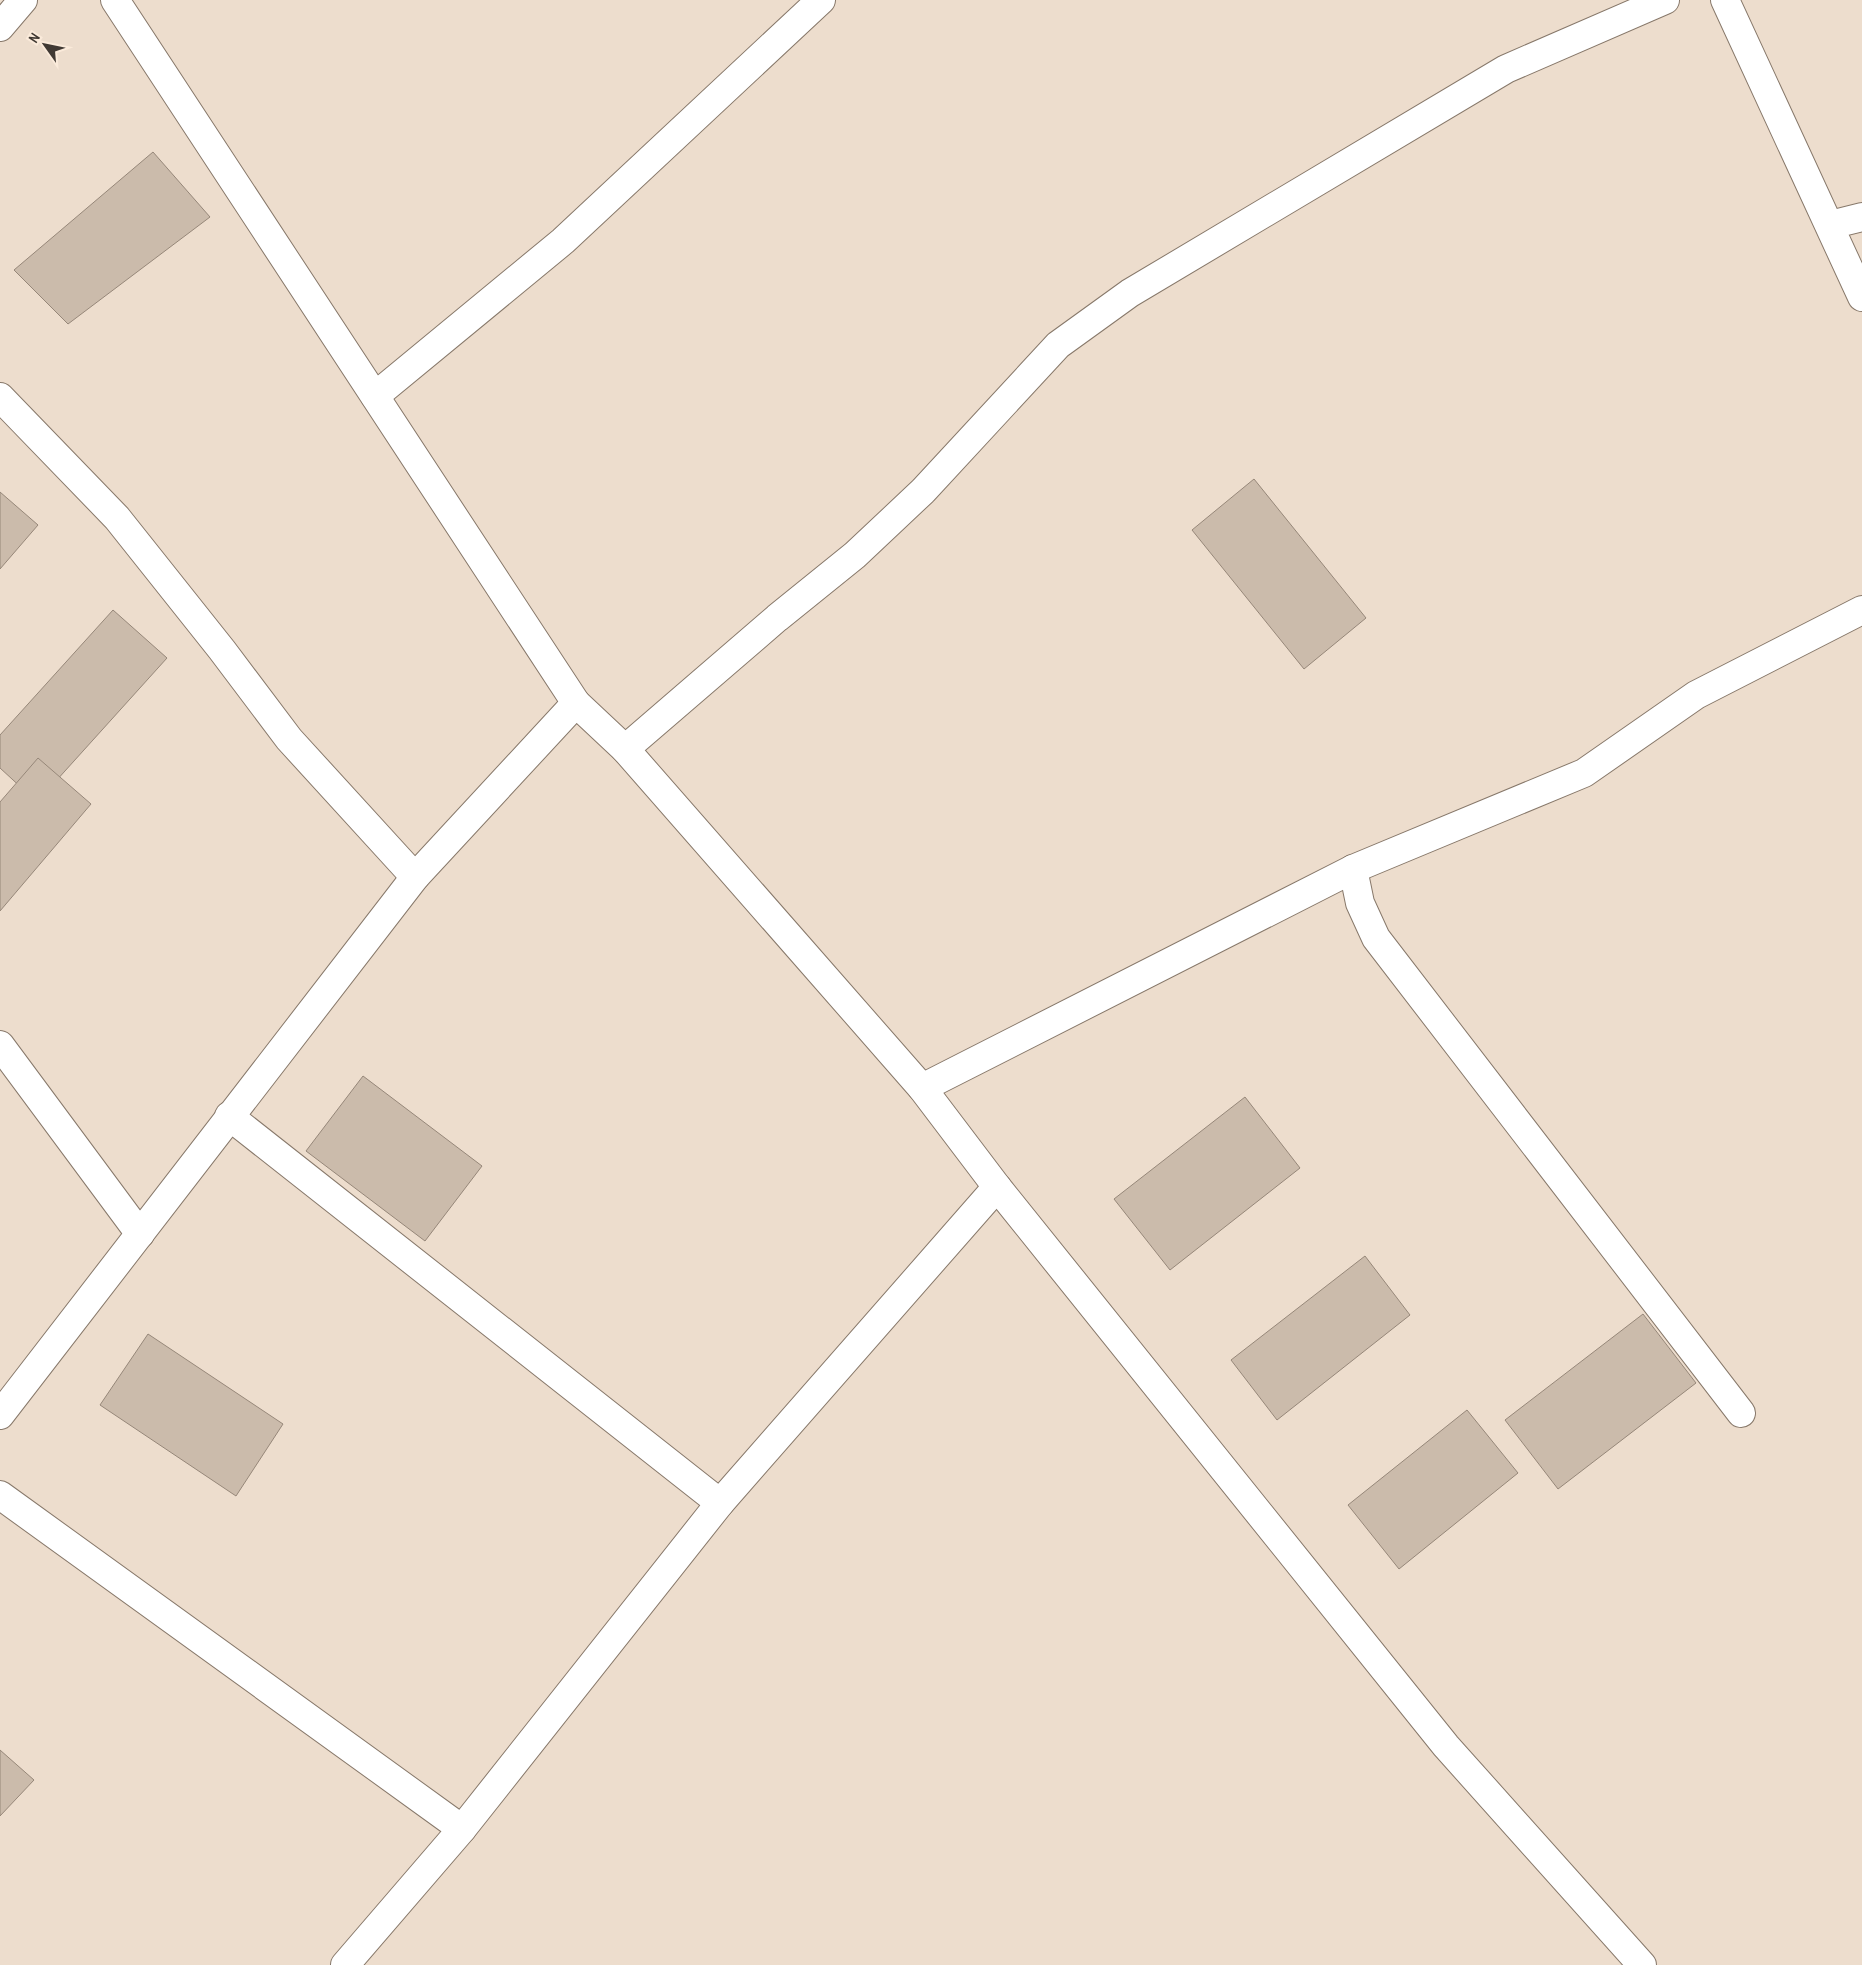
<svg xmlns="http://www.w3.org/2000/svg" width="1862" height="1965" font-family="'Archivo Narrow',sans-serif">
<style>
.building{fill:#cbbbab;stroke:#968779}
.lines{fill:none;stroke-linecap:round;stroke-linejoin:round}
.minor-casing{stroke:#87786a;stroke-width:30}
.minor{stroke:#fff;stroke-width:28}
</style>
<rect width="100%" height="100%" fill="#edddcd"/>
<!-- building -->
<g class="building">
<polygon points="153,152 210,217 68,324 14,270"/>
<polygon points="1254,479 1366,618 1304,669 1192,530"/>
<polygon points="0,492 38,525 0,569"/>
<polygon points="113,610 167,658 37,802 0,768 0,735"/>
<polygon points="38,758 91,804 0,911 0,802"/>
<polygon points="363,1076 482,1166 425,1241 306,1151"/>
<polygon points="1245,1097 1300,1168 1170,1270 1114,1199"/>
<polygon points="1365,1256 1410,1315 1277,1420 1231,1360"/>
<polygon points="1643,1314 1696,1383 1558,1489 1505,1420"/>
<polygon points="148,1334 283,1424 236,1496 100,1405"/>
<polygon points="1467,1410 1518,1473 1399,1569 1348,1505"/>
<polygon points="0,1750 34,1780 0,1816"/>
</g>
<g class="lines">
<!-- minor casing -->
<g class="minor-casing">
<g id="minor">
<polyline points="115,0 576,703"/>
<polyline points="1725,0 1862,297"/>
<polyline points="0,27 23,0"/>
<polyline points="1830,225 1862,217"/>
<polyline points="375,396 563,241 821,0"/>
<polyline points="0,397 117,518 222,650 289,739 415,877"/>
<polyline points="625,749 777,618 855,555 923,491 1058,345 1130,293 1506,69 1665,0"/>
<polyline points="1353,869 1360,903 1376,938 1741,1413"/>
<polyline points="0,1045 140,1234"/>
<polyline points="922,1088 1353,869 1584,773 1696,695 1862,610"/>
<polyline points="229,1116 720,1503"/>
<polyline points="0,1415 415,877 576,703 625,749 922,1088 997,1187 1446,1746 1642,1965"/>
<polyline points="0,1495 462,1829"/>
<polyline points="345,1965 462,1829 720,1503 997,1187"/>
</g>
</g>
<!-- minor -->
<use href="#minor" class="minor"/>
</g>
<!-- north arrow -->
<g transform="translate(45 45) rotate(303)" stroke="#faeada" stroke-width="4" paint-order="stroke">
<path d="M0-4L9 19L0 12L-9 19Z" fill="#403933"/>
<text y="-8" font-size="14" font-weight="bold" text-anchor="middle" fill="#403933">N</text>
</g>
</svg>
